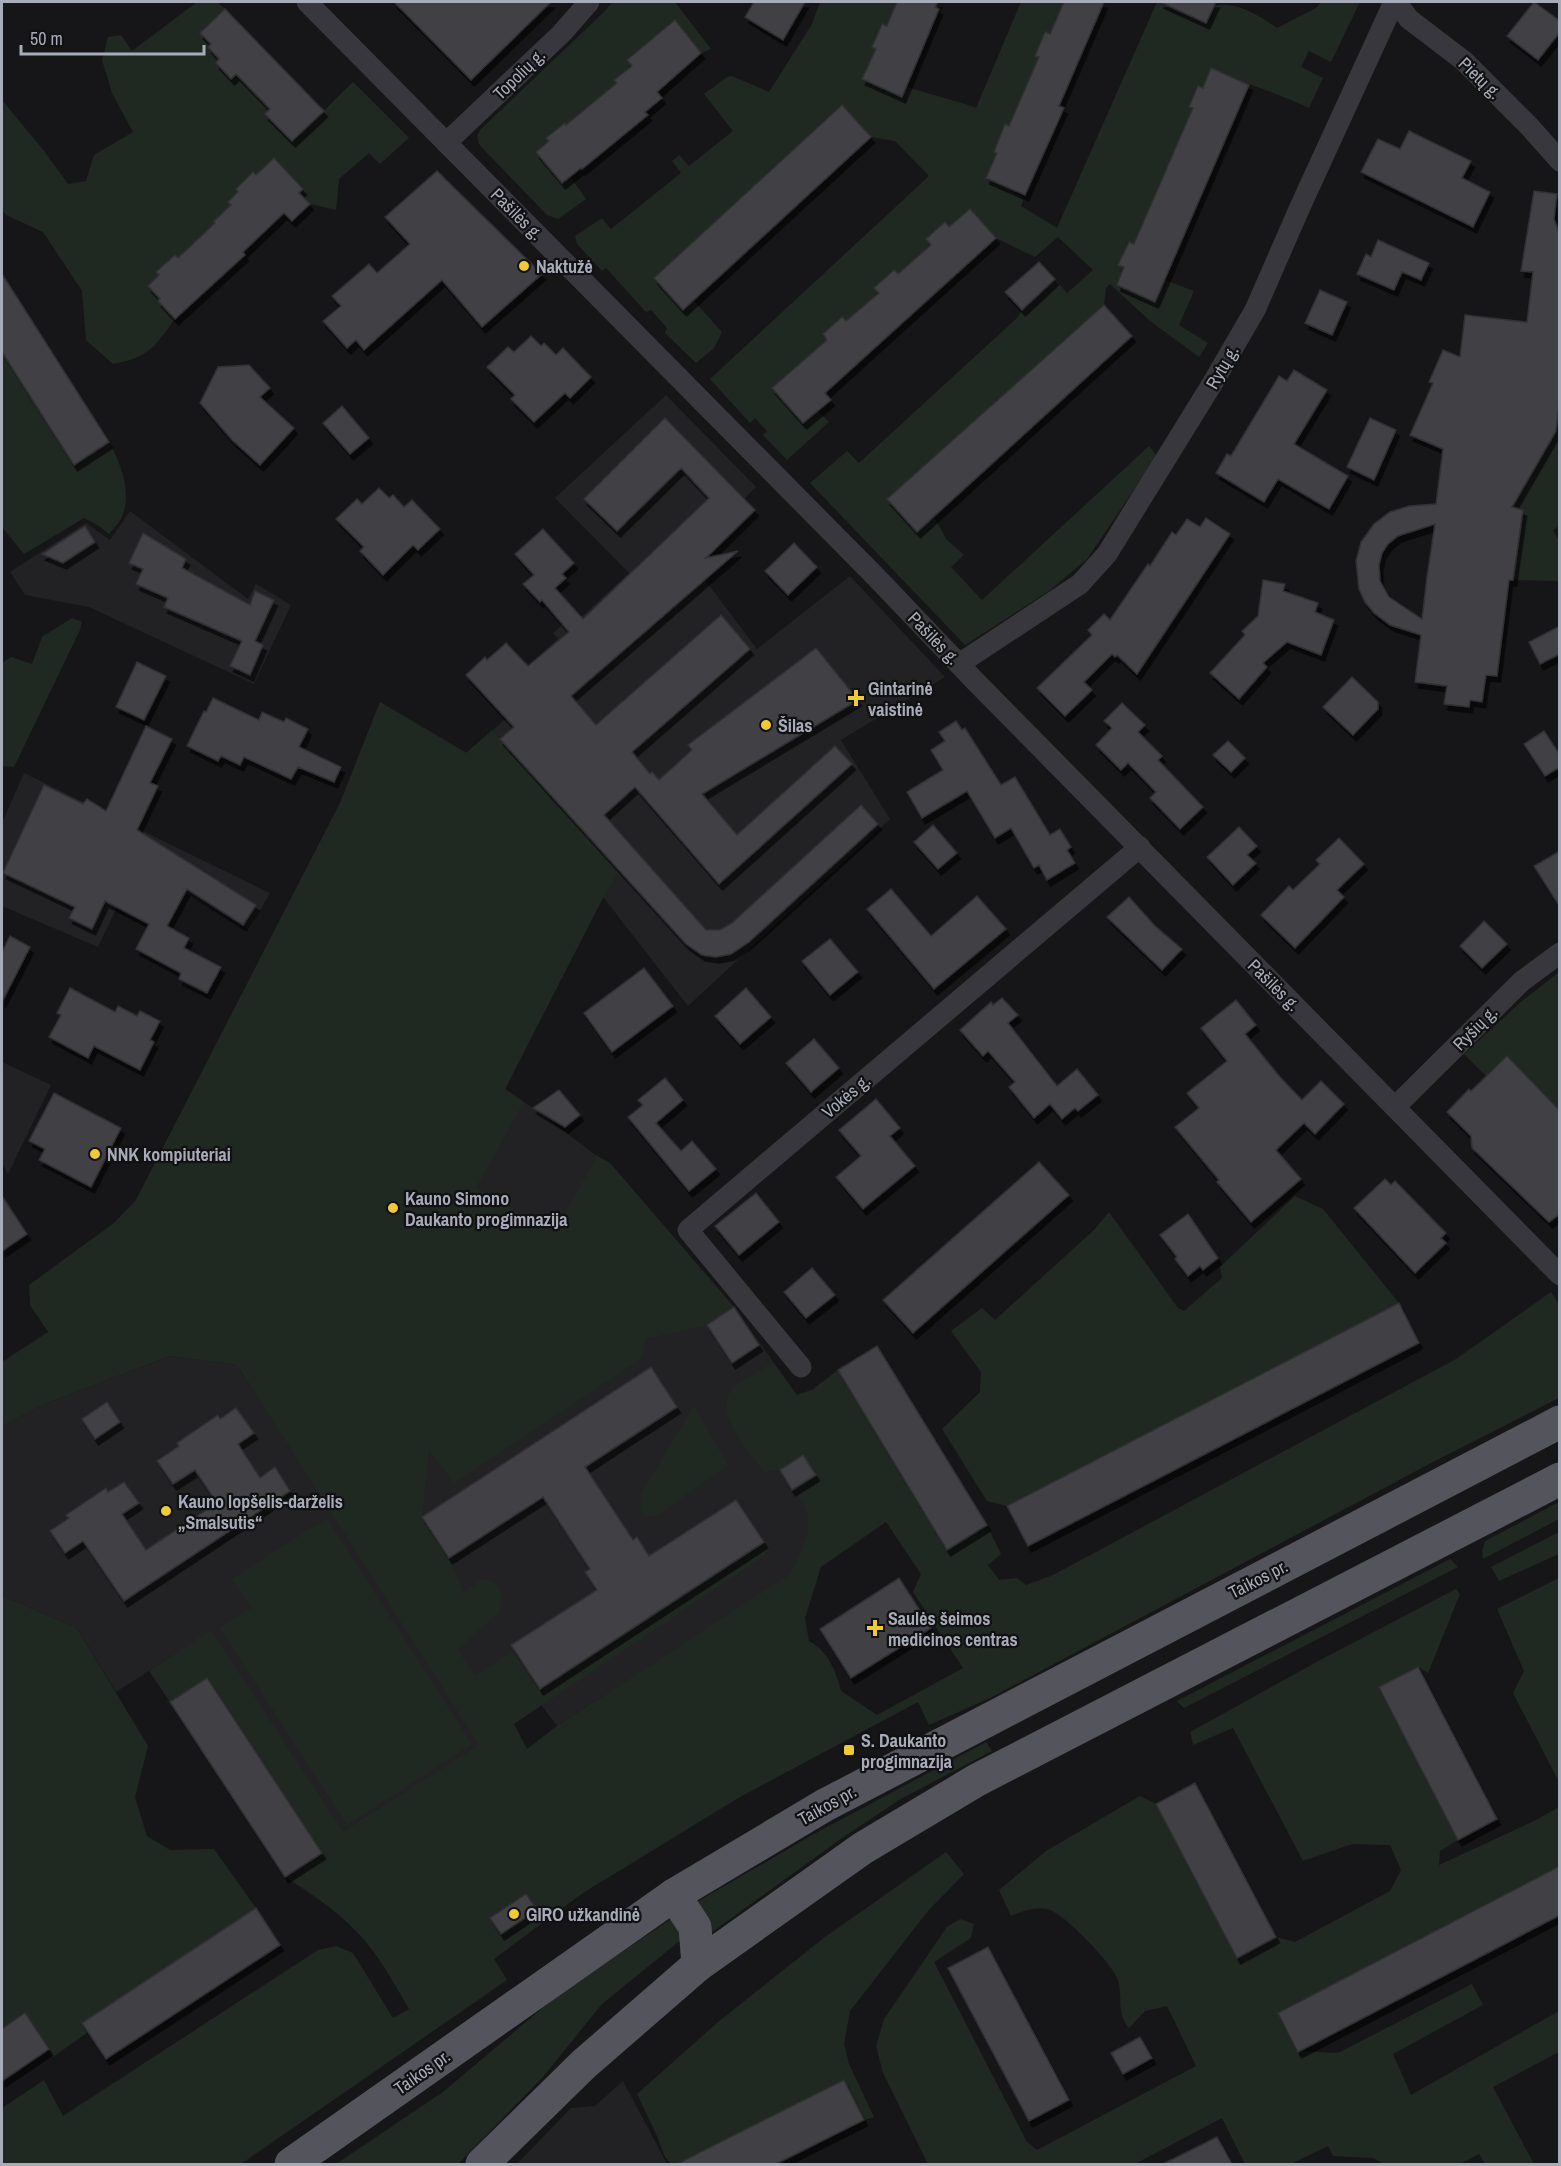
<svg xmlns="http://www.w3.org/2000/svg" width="1561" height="2166" font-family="'Archivo Narrow',sans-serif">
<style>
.built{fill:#222225}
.green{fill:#202822;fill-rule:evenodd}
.building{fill:#404045;stroke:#303034;stroke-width:1.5;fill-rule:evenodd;filter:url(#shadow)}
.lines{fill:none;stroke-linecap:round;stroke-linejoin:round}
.minor{stroke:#37373d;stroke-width:21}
.primary{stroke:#53545c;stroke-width:33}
.poi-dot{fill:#efca36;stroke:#111113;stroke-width:2}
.labels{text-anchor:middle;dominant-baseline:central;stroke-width:4.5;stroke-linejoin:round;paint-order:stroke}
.street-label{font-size:18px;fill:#a8abb8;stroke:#111113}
.poi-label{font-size:18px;font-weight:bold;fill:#a8abb8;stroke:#111113;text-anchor:start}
</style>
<defs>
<filter id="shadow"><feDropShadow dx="3.5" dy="6" stdDeviation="0" flood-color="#0009"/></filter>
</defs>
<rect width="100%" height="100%" fill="#161618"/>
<!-- built -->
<g class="built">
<polygon points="666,395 756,487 687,556 757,649 850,576 945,677 841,740 890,819 688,1006 603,897 505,1089 533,1108 597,1156 610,1163 734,1307 797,1395 812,1390 890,1511 557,1726 536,1698 504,1721 136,1200 340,803 380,702 467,753 557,673 542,653 558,639 553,633 574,615 579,619 629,573 555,498"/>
<polygon points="130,511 248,599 256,584 291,605 254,684 89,607 25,595 10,572 86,523 110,540"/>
<polygon points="24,773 270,893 249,930 137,865 98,947 2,906 2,823"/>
<polygon points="2,1062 51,1085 8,1174 2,1163"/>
<polygon points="170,1356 237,1365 480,1745 343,1831 211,1631 116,1692 77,1628 2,1596 2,1426 47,1403"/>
<polygon points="623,2081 667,2164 517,2164 571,2108 595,2106"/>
</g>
<!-- green -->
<g class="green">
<path d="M197,2H217L225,9L201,33L211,44L208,48L219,59L216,63L231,79L236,74L270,109L265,114L282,131L296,138L353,82L409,138L380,164L369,153L339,179L336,210L310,204L299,193L303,189L287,172L269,163L256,175L253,172L236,189L238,192L228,202L231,205L214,221L215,223L207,230L208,232L178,258L175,255L157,272L159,275L148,285L160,299L158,301L175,319C154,347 150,357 113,364L86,340L82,291L43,232L6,215L2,210V100L44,151L68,184L86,181L94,155L133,132L112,93L102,60L108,37L121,35L132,51Z"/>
<polygon points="612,2 675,2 711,49 701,53 675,21 627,60 632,66 615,80 617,83 566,125 564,123 546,138 549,141 536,152 562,183 570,176 586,199 558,219 547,215 484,150 479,144 477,136 481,129 604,12"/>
<path d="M820,2H897L887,26L881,24L872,46L876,49L863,80L901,96L906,86C929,95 953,99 976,108L1021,2H1064L1050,34L1045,32L1035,55L1039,57L1019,104L1012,127L1005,125L994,151L997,153L1014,190V193L1024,198L1021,206L1057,228L1157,2L1206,23C1208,18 1211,10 1215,6C1234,0 1262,17 1277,28L1316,8L1321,2H1360L1331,62L1309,51L1301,67L1323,78L1309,108C1277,93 1244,83 1211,69L1203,88L1197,87L1189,106L1193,108L1134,244L1128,242L1119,264L1124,267L1118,281L1155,301L1165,280L1194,291L1179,325L1208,343L1199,357L1150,321L1110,284L1106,288L1104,305L888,499L917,532L934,517L947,540L964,555L951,567L982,600L1149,446L1157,456L1087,559L1049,591L965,645L810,483L847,451L859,463L1018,317L1022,310L1055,279L1067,293L1093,270L1058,237L1035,257L996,238L970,209L949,227L944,223L926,239L931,245L898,274L894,270L875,287L879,293L846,321L842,317L823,334L827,340L772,388L803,423L818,411L829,422L787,460L763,435L767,431L755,418L750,423L710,379L929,176L895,141L871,137L841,105L654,278L683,310L694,301L722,332L714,348L696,363L665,333L667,328L651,310L646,312L606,268L602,271L577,244L575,236L602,218L611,229L681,173L672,161L679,155L689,166L733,131L704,94L727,77L732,76L769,92L812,24Z"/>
<path d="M2,352L74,464L109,442C121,464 133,494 121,519C118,524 113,529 109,534L99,526L84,518L24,554L2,527Z"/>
<polygon points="1556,431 1559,431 1559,526 1553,530 1559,541 1559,581 1513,580 1523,510 1512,507"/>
<polygon points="72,618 82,622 80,630 14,767 2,766 2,663 11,657 32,664 42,637"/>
<path d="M380,702L466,753L492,730L619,871L604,896L505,1089L524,1102L476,1188L554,1233L597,1156L610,1163L734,1307L707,1325L646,1339L641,1359L454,1483L429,1450L422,1517L449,1558L463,1592L483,1579L494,1582L502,1593L499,1612L458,1650L475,1676L514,1650L540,1689L764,1542L767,1551L763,1557L514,1724L527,1749L557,1726L789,1575C800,1556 816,1529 804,1506C801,1500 796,1495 792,1490L816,1474L803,1455L780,1470L764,1472C750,1453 713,1414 731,1390C737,1382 758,1372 767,1366L774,1364L797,1395L812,1390L838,1370L947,1549L987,1525L1001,1554L988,1565L999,1580L1017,1578L1026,1585L1053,1575L1456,1359L1551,1292L1559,1304V1398L1435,1461L990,1698L929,1725L918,1702L740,1797L583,1893L494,1959L507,1980L241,2164H2V2108L44,2080L63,2116L318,1950L336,1946L353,1953L393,2018L409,2009C393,1982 378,1953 356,1931C335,1909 310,1893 285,1877L322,1853L208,1678L170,1702L149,1671L211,1630L343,1831L479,1745L237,1365L170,1356L47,1403L2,1426V1362L48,1332L30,1305L29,1285L114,1223L136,1200L340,803ZM886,1522L921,1574L913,1592L963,1668L877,1715L841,1691C836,1671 828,1651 809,1641L805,1618L821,1567Z"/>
<polygon points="1559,972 1559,1111 1507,1056 1486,1076 1464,1054 1522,1001"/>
<polygon points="1295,1196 1323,1209 1399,1303 1007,1506 987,1501 942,1429 980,1392 981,1372 951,1331 982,1308 995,1320 1094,1230 1109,1212 1178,1308 1184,1311 1222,1278 1220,1267"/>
<polygon points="694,1406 728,1465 658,1515 644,1517 640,1508 641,1493"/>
<polygon points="1559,1502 1559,1519 1483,1559 1482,1551 1485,1541"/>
<polygon points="327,1518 472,1744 347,1825 220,1628 251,1608 232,1579"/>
<polygon points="1559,1532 1559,1554 1499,1581 1491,1567"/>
<polygon points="1450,1559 1458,1567 1184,1708 1177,1701"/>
<polygon points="1559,1578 1559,1782 1513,1693 1524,1671 1497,1609"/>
<path d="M1456,1589L1460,1594L1428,1673L1418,1667L1379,1687L1458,1840L1440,1851L1439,1865L1536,1820L1559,1807V1866L1278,2013L1298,2051L1338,2053L1472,1984L1483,2005L1393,2054L1411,2095L1559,2011V2052L1493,2087L1534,2164H1485L1479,2154L1460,2164H1384L1373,2158L1333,2156L1328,2146L1291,2164H1245L1222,2118L1135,2164H928L883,2073L876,2046L884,2019L947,1927L960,1919L974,1924L971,1938L934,1962L1027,2142L1037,2150L1196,2066L1167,2006L1145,2011L1129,2028C1116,2013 1123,1997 1118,1980C1113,1964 1063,1912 1047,1909C1035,1906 1021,1912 1011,1916L999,1890L1046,1851L1140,1796L1156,1804L1237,1957L1276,1937L1295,1942L1390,1891L1401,1870L1390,1845L1352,1844L1303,1861L1233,1728L1193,1745L1190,1732L1324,1658Z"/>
<polygon points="2,1596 77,1628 81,1635 148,1746 135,1797 147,1836 170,1850 214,1849 256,1908 83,2022 88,2032 53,2057 25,2013 2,2029"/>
<polygon points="986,1742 992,1751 899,1800 838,1841 712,1932 695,1903 814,1834"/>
<polygon points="946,1852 964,1874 928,1911 850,2011 844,2044 849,2064 874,2117 864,2120 844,2080 691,2158 695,2164 671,2164 665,2157 657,2136 637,2094 718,2022 825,1937"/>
<polygon points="671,1919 680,1920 682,1939 602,2004 543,2077 458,2164 336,2164 443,2092 558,1995"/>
</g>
<!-- building -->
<g class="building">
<polygon points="394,2 551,2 471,80"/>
<polygon points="754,2 805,2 783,40 745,17"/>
<polygon points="897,2 938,2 935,7 939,9 902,97 862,79 876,49 872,47 882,24 887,26"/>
<polygon points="1064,2 1104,2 1059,106 1064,108 1025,195 986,178 997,153 994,152 1005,124 1009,126 1039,57 1035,56 1045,32 1050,34"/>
<polygon points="1160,2 1216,2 1206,23"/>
<polygon points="1534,2 1560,21 1560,32 1538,60 1507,36"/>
<polygon points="225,9 324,111 292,141 265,114 270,109 236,74 231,79 216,63 219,59 208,47 211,44 200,33"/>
<polygon points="675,20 701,53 657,92 662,98 645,112 648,115 582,169 581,168 562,183 536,152 549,141 546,138 565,123 566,125 617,83 614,80 632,66 627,60"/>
<polygon points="1211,68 1249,85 1155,302 1117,285 1124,267 1118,265 1129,242 1134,244 1193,108 1189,107 1198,86 1203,88"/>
<polygon points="842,105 871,137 683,310 654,278"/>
<polygon points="1409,131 1471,161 1462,178 1490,192 1473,227 1361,172 1378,139 1400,149"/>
<polygon points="274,158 303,189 299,193 310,204 292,221 284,213 243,252 245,255 175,319 158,301 160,299 148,286 159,275 156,272 175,255 178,258 215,223 214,221 231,205 228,202 238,192 236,189 253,172 256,175"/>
<polygon points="437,171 542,274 482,327 442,280 364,350 356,340 347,348 323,321 341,306 332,296 369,264 377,273 410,244 385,217"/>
<path d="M1534,191L1557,194L1554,219L1560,235V394L1556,431L1512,507L1523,510L1513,580H1509L1497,676L1486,675L1482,702L1470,700L1469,707L1444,704L1447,686L1415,682L1421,635L1390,625L1374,613L1365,602L1359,589L1356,561L1361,542L1374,524L1390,512L1409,506L1436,504L1443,449L1410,435L1433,383L1429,382L1443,350L1460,357L1465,315L1527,322L1533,272L1521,271ZM1435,524L1427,577L1422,619L1389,597L1380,581L1379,565L1382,553L1388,544L1398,536Z"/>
<polygon points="970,209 996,238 825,393 831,400 803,423 772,388 827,340 823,334 842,317 846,321 879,293 874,288 894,270 898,274 931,245 926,239 945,222 949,227"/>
<polygon points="1378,240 1429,263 1421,280 1402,272 1394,290 1357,274 1366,254 1371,257"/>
<polygon points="1039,262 1055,279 1022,310 1005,292"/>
<polygon points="2,274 109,442 74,465 2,352"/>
<polygon points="1320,290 1347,302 1332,335 1305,323"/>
<polygon points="1104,305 1132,336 917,532 887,499"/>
<polygon points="531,336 541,346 544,343 556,355 563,348 591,377 570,398 565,393 534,422 511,399 515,395 487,367 508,347 514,352"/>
<polygon points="249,365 270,388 260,397 294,428 260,465 232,440 200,403 218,367"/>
<polygon points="1294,370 1327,390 1294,444 1348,476 1329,509 1278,479 1264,502 1216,473 1227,454 1231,456 1279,376 1287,381"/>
<polygon points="342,406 369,438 350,454 323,423"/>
<polygon points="665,418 755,510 706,558 738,551 571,696 596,725 721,615 750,649 632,752 650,774 652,772 659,780 692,750 688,745 816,648 858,700 702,794 737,835 835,746 852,764 719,884 635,787 604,815 706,930 720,930 732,923 861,805 878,824 749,942 731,954 716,957 702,955 686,944 500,739 514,727 466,675 485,657 487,660 506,643 528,666 569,632 542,600 540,602 523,584 534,575 515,554 543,529 574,563 562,574 566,578 555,588 583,619 709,498 681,468 617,531 584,499"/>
<polygon points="1370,418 1396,430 1374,480 1347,467"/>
<polygon points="379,488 389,498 393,495 404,507 412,500 440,529 418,550 413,545 383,575 360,551 364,547 336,519 357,499 362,504"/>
<polygon points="1206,518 1230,534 1137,674 1117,655 1115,657 1112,654 1084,682 1092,690 1065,716 1037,688 1092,635 1088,630 1104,614 1110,620 1148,564 1150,566 1172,532 1176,535 1187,519 1200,527"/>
<polygon points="85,526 95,542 63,563 42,554"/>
<polygon points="143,533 186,559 182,568 250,605 255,591 274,600 255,641 263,645 250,675 230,666 242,641 164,607 168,598 136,584 143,569 129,563"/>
<polygon points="794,543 817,567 788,595 765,571"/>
<polygon points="1263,580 1285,584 1283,591 1318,603 1315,612 1334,620 1321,655 1287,642 1263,663 1267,667 1239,699 1210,673 1245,635 1242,631 1258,616"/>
<polygon points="1560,626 1560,654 1540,664 1529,642"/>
<polygon points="137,662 166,676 144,720 116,707"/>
<polygon points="1352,677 1378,702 1378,709 1353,735 1323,707"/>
<polygon points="213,698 259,720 262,712 284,722 286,718 308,729 299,747 341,767 334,782 298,767 291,779 244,757 240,765 221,756 218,761 187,746 204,711 206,712"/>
<polygon points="1122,703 1145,725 1138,732 1162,756 1158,760 1203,807 1180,829 1150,798 1156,792 1128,763 1121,770 1096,745 1112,728 1104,721"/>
<polygon points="956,721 962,730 965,728 1001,785 1015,777 1050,835 1060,829 1071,847 1067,850 1075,863 1047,880 1039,865 1034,868 1011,828 995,838 967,791 922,818 907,792 943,770 931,750 945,741 939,732"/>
<polygon points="146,726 172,739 150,783 158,786 137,830 256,905 243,925 187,889 167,926 189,938 184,948 221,967 207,993 179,979 181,973 136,949 149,924 105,901 92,929 69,918 75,907 3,873 44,785 83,804 87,799 106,811"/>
<polygon points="1544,731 1560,755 1560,767 1545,776 1524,744"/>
<polygon points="1228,741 1245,758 1231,772 1213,755"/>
<polygon points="933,825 957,853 938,869 914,842"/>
<polygon points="1239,827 1257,846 1247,855 1256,863 1233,885 1207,857"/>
<polygon points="1339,838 1364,864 1337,890 1344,897 1295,948 1261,915 1289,886 1293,890 1320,864 1316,860"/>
<polygon points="1560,851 1560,907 1534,866"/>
<polygon points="891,889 931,936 977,896 1006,929 934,989 867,909"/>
<polygon points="1129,897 1155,926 1182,949 1162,970 1107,917"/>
<polygon points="1484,921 1507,944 1482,968 1460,946"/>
<polygon points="10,936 30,947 2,1002 2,952"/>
<polygon points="830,939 858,972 830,995 802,961"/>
<polygon points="644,968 673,1006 612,1052 584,1013"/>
<polygon points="70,988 115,1012 118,1006 137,1016 140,1011 160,1021 150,1040 154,1042 140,1070 94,1046 88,1058 49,1037 61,1015 57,1013"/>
<polygon points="746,988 771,1017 740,1044 715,1016"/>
<polygon points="1002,998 1018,1015 1008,1023 1057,1086 1077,1069 1098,1095 1078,1111 1075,1108 1062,1119 1050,1104 1034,1118 1009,1087 1015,1082 988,1051 983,1056 960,1030 991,1002 993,1005"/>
<polygon points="1236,1000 1256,1025 1245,1034 1280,1077 1302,1100 1321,1081 1344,1104 1315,1134 1304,1123 1276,1150 1301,1179 1251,1222 1217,1182 1219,1180 1175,1127 1199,1108 1187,1093 1227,1061 1201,1028"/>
<polygon points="814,1039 839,1068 811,1092 786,1063"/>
<polygon points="1507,1056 1560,1111 1560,1214 1549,1222 1472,1148 1471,1136 1447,1112 1469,1089 1471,1091"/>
<polygon points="665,1078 683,1100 656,1123 681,1151 692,1141 716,1169 689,1191 628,1117 643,1105 638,1100"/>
<polygon points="559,1090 580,1115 565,1127 533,1108"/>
<polygon points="54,1093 121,1128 91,1187 39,1160 45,1149 29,1141"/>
<polygon points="876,1099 900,1128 890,1136 915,1166 863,1209 836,1177 861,1156 839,1130"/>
<polygon points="1039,1162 1069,1195 913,1333 883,1300"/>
<polygon points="1385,1179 1391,1185 1395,1181 1446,1233 1441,1238 1446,1243 1415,1273 1354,1208"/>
<polygon points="756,1193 779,1222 739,1255 715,1226"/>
<polygon points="2,1196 27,1234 2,1251"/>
<polygon points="1188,1214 1218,1258 1203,1270 1200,1266 1188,1276 1175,1259 1177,1257 1160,1235"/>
<polygon points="812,1268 835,1295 806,1318 784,1292"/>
<polygon points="1399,1303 1419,1343 1028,1546 1007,1506"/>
<polygon points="734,1307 759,1345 732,1363 707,1325"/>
<polygon points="877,1346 987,1525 947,1550 838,1370"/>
<polygon points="651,1367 677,1407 585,1467 633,1540 637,1537 649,1556 736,1500 764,1542 540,1689 511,1645 597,1590 585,1572 590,1569 543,1497 449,1558 422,1517"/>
<polygon points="107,1402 120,1422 95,1439 82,1419"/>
<polygon points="236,1408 254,1433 238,1444 260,1478 275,1467 290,1491 124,1601 83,1541 65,1553 50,1531 69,1518 66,1515 106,1488 108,1492 124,1482 139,1503 122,1514 146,1550 217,1503 195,1470 173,1484 157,1461 179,1446 177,1443 218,1415 220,1419"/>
<polygon points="803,1455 816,1475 792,1490 780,1470"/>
<polygon points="899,1578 931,1628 851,1678 820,1629"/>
<polygon points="1418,1667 1497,1819 1458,1840 1379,1687"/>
<polygon points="207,1678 322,1853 285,1877 170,1702"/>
<polygon points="1195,1783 1276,1937 1237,1958 1156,1804"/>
<polygon points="1560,1866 1560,1915 1298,2052 1278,2013"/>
<polygon points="526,1894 537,1910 501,1934 490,1918"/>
<polygon points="256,1908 280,1945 106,2059 82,2023"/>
<polygon points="988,1947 1069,2100 1029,2121 948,1968"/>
<polygon points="25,2013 49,2049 2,2081 2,2029"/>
<polygon points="1140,2037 1152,2058 1123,2074 1111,2053"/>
<polygon points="844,2080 864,2120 776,2164 677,2164"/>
<polygon points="1217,2137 1232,2164 1163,2164"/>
</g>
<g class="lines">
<!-- minor -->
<g class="minor">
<polyline points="307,2 876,577 975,681 1560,1275"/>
<polyline points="1396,2 1409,19 1464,61 1529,126 1560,161"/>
<polyline points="446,143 562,33 589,2"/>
<polyline points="959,664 1080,584 1107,554 1212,384 1255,310 1300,207 1394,2"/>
<polyline points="1395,1107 1522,981 1560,953"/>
<polyline points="801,1367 688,1230 1140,847"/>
</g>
<!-- primary -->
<g class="primary">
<polyline points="674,1895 695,1927 698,1965"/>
<polyline points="291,2164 674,1895 825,1805 1560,1422"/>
<polyline points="482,2164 584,2064 698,1965 863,1848 977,1780 1560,1479"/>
</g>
</g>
<!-- markers -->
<g class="poi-dot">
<circle cx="524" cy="266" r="6"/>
<path d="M853 689h6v6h6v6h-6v6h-6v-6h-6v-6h6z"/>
<circle cx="766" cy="725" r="6"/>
<circle cx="95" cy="1154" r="6"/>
<circle cx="393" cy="1208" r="6"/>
<circle cx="166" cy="1511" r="6"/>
<path d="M872 1619h6v6h6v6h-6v6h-6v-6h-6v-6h6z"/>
<rect x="843" y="1744" width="12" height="12" rx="3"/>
<circle cx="514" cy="1914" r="6"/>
</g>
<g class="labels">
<!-- street labels -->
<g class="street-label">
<text transform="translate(519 74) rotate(-44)">Topolių g.</text>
<text transform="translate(1480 78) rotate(44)">Pietų g.</text>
<text transform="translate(517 214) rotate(45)">Pašilės g.</text>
<text transform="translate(1222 367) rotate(-60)">Rytų g.</text>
<text transform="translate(934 638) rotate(46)">Pašilės g.</text>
<text transform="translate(1274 985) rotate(45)">Pašilės g.</text>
<text transform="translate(1475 1028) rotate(-45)">Ryšių g.</text>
<text transform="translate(846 1096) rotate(-40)">Vokės g.</text>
<text transform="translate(1258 1579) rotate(-27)">Taikos pr.</text>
<text transform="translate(827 1805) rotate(-29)">Taikos pr.</text>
<text transform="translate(422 2072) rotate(-35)">Taikos pr.</text>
</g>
<!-- poi labels -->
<g class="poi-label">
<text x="536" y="266">Naktužė</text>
<text x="868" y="688">Gintarinė<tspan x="868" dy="21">vaistinė</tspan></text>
<text x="778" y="725">Šilas</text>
<text x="107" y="1154">NNK kompiuteriai</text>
<text x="405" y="1198">Kauno Simono<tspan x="405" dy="21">Daukanto progimnazija</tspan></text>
<text x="178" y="1501">Kauno lopšelis-darželis<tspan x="178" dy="21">„Smalsutis“</tspan></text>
<text x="888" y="1618">Saulės šeimos<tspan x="888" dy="21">medicinos centras</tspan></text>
<text x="861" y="1740">S. Daukanto<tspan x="861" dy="21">progimnazija</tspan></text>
<text x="526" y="1914">GIRO užkandinė</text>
</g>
</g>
<!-- border -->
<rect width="1561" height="2166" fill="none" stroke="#a8abb8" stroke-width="6"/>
<!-- scale -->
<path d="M21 45v9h183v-9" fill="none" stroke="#a8abb8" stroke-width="3"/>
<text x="30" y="45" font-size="18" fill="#a8abb8" stroke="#111113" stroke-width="4.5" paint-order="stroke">50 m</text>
</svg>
